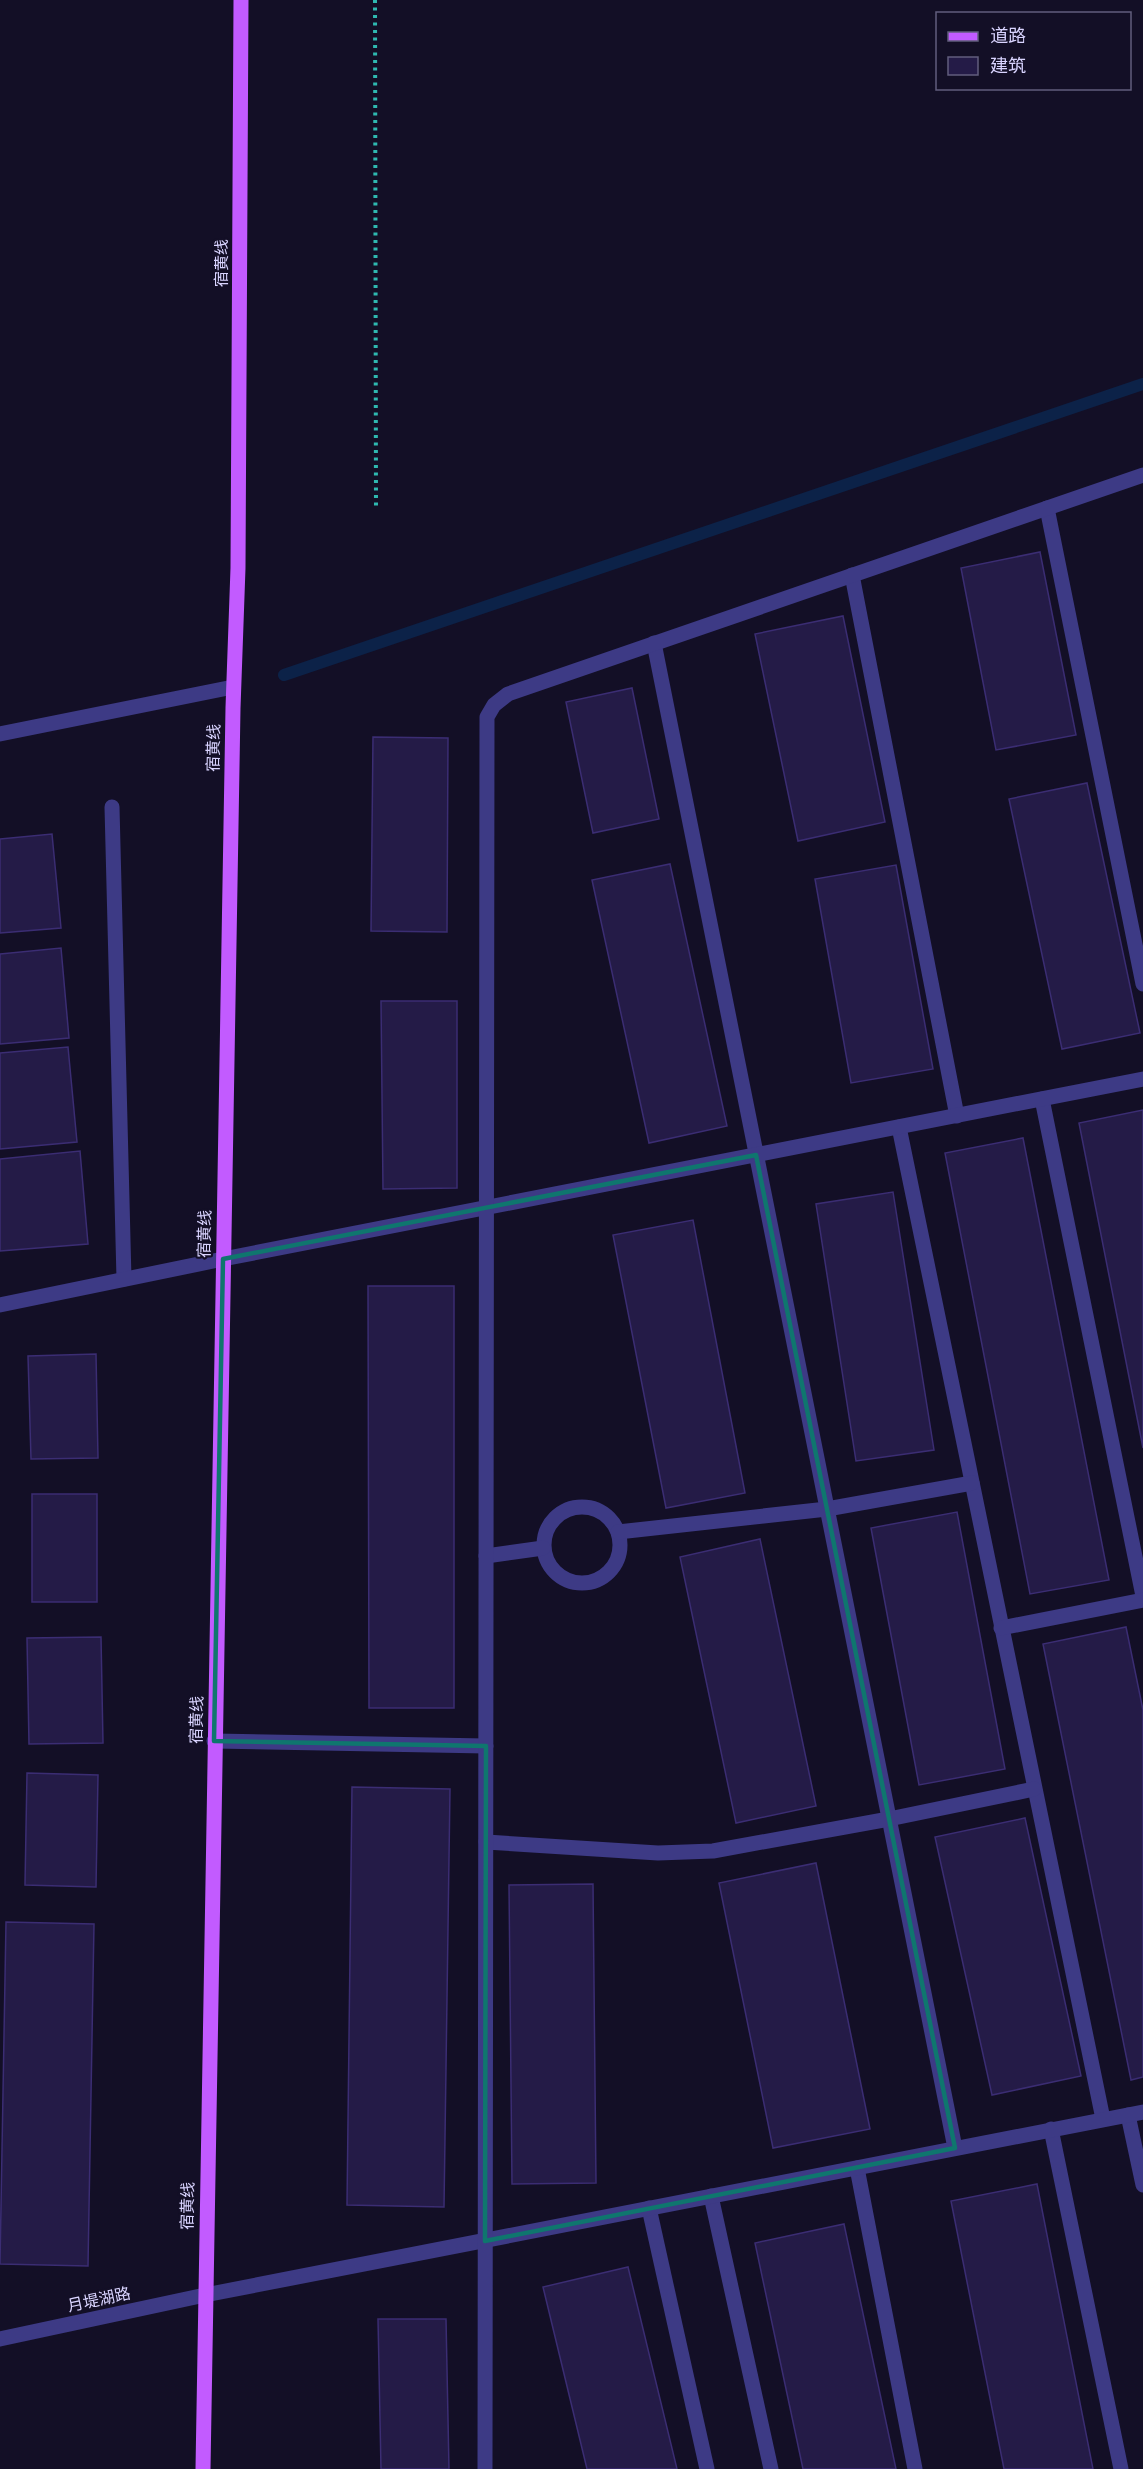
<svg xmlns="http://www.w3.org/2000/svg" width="1143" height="2469" font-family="'Source Sans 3','Noto Sans SC',sans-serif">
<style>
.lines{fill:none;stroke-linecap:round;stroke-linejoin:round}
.stream{stroke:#0c2248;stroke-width:12}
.building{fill:#241b47;stroke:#3b2d73;stroke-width:1.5}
.path{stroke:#2fb8b0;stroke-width:4;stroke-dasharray:3 4.5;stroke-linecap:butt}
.minor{stroke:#3d3a85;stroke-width:15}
.major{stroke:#c25bff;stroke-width:15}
.marked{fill:none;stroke:#0f766e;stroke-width:4.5;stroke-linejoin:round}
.labels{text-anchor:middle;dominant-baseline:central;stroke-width:4.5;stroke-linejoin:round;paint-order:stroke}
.street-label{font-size:16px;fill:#d9d4ff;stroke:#130f26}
</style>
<rect width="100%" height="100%" fill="#130f26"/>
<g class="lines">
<!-- stream -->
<polyline class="stream" points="284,675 1143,384"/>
</g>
<!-- building -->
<g class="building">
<polygon points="1040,552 1076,735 996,750 961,568"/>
<polygon points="843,616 885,822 798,841 755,634"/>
<polygon points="632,688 659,819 593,833 566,702"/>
<polygon points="373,737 448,738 447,932 371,931"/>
<polygon points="1087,783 1140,1033 1062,1049 1009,799"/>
<polygon points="52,834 61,928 0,933 0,839"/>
<polygon points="670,864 727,1126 649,1143 592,880"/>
<polygon points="896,865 933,1069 851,1083 815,879"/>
<polygon points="61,948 69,1038 0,1044 0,954"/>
<polygon points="381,1001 457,1001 457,1188 383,1189"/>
<polygon points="68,1047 77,1142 0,1149 0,1053"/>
<polygon points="1143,1110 1143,1448 1079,1123"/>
<polygon points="1023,1138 1109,1580 1030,1594 945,1153"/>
<polygon points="80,1151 88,1244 0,1251 0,1159"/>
<polygon points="893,1192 934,1450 856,1461 816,1204"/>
<polygon points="693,1220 745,1493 666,1508 613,1235"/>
<polygon points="368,1286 454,1286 454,1708 369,1708"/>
<polygon points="96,1354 98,1458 31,1459 28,1356"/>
<rect x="32" y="1494" width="65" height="108"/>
<polygon points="957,1512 1005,1769 919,1785 871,1528"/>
<polygon points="760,1539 816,1806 736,1823 680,1557"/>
<polygon points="1126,1627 1143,1710 1143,2077 1131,2080 1043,1644"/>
<polygon points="101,1637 103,1743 29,1744 27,1638"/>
<polygon points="27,1773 98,1775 96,1887 25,1885"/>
<polygon points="352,1787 450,1789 444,2207 347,2205"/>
<polygon points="1025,1818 1081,2076 992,2095 935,1837"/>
<polygon points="816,1863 870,2129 773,2148 719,1883"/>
<polygon points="593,1884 596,2183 512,2184 509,1885"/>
<polygon points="6,1922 94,1924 88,2266 0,2264"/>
<polygon points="1037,2184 1093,2469 1004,2469 951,2201"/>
<polygon points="844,2224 896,2469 803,2469 755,2243"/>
<polygon points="628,2267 677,2469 587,2469 543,2287"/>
<polygon points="378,2319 446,2319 449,2469 381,2469"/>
</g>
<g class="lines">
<!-- path -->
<polyline class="path" points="375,0 376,509"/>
<!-- minor -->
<g class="minor">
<polyline points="1047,508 1143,984"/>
<polyline points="852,575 957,1116"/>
<polyline points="654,643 955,2148"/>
<polyline points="0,734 233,687"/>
<polyline points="112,807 124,1279"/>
<polyline points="1042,1099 1143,1596"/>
<polyline points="899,1127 1103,2119"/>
<polyline points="0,1305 223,1259 1143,1079"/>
<circle cx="582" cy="1545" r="38"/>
<polyline points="618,1532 827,1509 972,1483"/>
<polyline points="486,1556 543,1548"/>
<polyline points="1001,1628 1143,1600"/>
<polyline points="214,1741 486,1746"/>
<polyline points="486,1842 658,1853 713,1851 889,1819 1034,1789"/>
<polyline points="1128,2115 1143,2185"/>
<polyline points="1051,2129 1121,2469"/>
<polyline points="857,2168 915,2469"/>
<polyline points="711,2196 771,2469"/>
<polyline points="649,2208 707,2469"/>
<polyline points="0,2339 205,2295 1143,2112"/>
<polyline points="485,2469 487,717 494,705 508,694 1143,475"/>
</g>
<!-- major -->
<polyline class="major" points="203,2469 233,708 238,568 241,0"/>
</g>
<!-- marked area -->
<path class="marked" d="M756,1155L955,2148L485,2241L486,1746L214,1741L223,1259Z"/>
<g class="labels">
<!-- street labels -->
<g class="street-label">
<text transform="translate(222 263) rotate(-90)">宿黄线</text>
<text transform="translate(214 748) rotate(-89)">宿黄线</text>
<text transform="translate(205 1234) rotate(-89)">宿黄线</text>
<text transform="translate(197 1720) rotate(-89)">宿黄线</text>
<text transform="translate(188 2206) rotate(-89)">宿黄线</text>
<text transform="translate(99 2300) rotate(-12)">月堤湖路</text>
</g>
</g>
<!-- legend -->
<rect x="936" y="12" width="195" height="78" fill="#130f26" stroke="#625e7d" stroke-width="1.5"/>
<rect x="948" y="32" width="30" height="9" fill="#c25bff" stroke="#625e7d" stroke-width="1.5"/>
<text x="990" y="42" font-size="18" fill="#d9d4ff">道路</text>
<rect x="948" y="57" width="30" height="18" fill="#241b47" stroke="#625e7d" stroke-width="1.5"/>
<text x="990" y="72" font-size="18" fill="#d9d4ff">建筑</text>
</svg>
